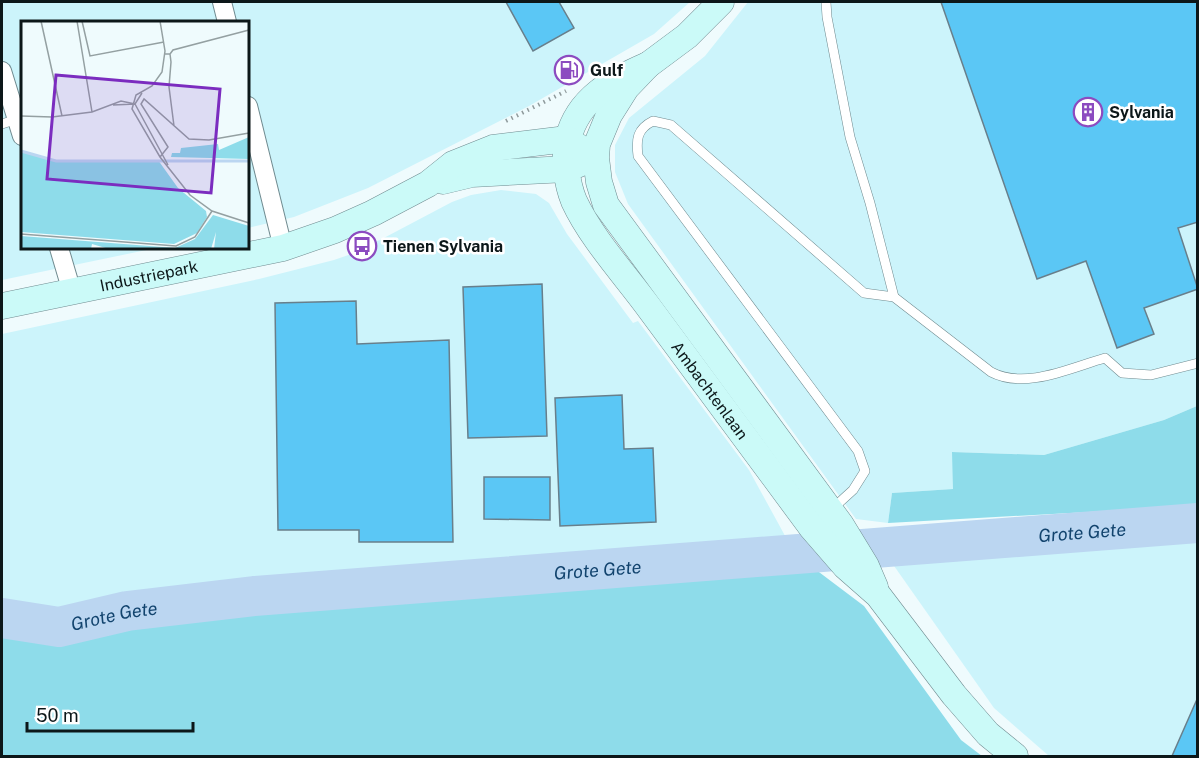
<svg xmlns="http://www.w3.org/2000/svg" width="1199" height="758" font-family="'Public Sans',sans-serif">
<style>
.built{fill:#ccf4fb}
.green{fill:#8edcea}
.lines{fill:none;stroke-linecap:round;stroke-linejoin:round}
.river{stroke:#bbd6f1;stroke-width:40}
.building{fill:#5bc7f5;stroke:#687f8b;stroke-width:1.5}
.lane-casing{stroke:#708b90;stroke-width:10}
.street-casing{stroke:#708b90;stroke-width:20}
.secondary-casing{stroke:#708b90;stroke-width:27}
.path{stroke:#8f9a9c;stroke-width:4;stroke-dasharray:1.5 4.5;stroke-linecap:butt}
.lane{stroke:#fff;stroke-width:9}
.street{stroke:#fff;stroke-width:18}
.secondary{stroke:#cbfaf8;stroke-width:26}
.labels{text-anchor:middle;dominant-baseline:central;stroke-width:5;stroke-linejoin:round;paint-order:stroke}
.poi-label{font-size:16px;font-weight:bold;fill:#0c1719;stroke:#fff;text-anchor:start}
.street-label{font-size:16px;fill:#0c1719;stroke:#fff}
.water-label{font-size:18px;font-style:italic;fill:#12446e;stroke:#fff}
.inset-river{fill:none;stroke:#bbd6f1;stroke-width:3}
.inset-road{fill:none;stroke:#94a0a2;stroke-width:1.5}
.view{fill:#7b2cbf;fill-opacity:0.15;stroke:#7b2cbf;stroke-width:3}
.inset-edge{fill:none;stroke:#0c1719;stroke-width:3}
</style>
<rect width="100%" height="100%" fill="#effbfd"/>
<!-- built -->
<g class="built">
<polygon points="2,2 690,2 654,34 529,106 368,188 294,217 248,228 248,22 22,22 22,248 156,248 2,280"/>
<polygon points="748,2 1197,2 1197,406 1164,420 1044,455 953,452 953,489 892,493 888,523 856,519 628,204 615,172 615,145 629,118 705,56"/>
<polygon points="501,190 536,194 549,203 567,234 633,323 638,321 749,470 795,554 254,596 127,611 59,627 2,618 2,334 259,279 334,260 357,252 362,246 380,240 452,202 471,195"/>
<polygon points="1197,542 1197,756 1049,756 994,708 892,563"/>
</g>
<!-- green -->
<g class="green">
<polygon points="1197,406 1197,506 888,523 892,493 953,489 952,452 1044,455 1164,420"/>
<polygon points="795,554 864,606 961,740 982,756 2,756 2,618 59,627 127,611 254,596"/>
</g>
<g class="lines">
<!-- river -->
<path class="river" id="s1" d="M2,618L59,627L127,611L254,596L1198,523"/>
</g>
<!-- building -->
<g class="building">
<polygon points="506,2 559,2 574,28 533,51"/>
<polygon points="941,2 1198,2 1198,222 1178,228 1198,289 1144,308 1154,334 1117,348 1086,261 1037,279"/>
<polygon points="542,284 547,436 468,438 463,287"/>
<polygon points="356,301 357,344 449,340 453,542 359,542 359,530 278,530 275,303"/>
<polygon points="622,395 624,449 653,448 656,522 560,526 555,398"/>
<polygon points="484,477 550,477 550,520 484,519"/>
<polygon points="1198,697 1198,756 1172,756"/>
</g>
<g class="lines">
<!-- lane casing -->
<g class="lane-casing">
<g id="lane">
<polyline points="826,2 827,17 850,137 870,203 894,297"/>
<polyline points="2,124 17,119"/>
<path d="M831,510L853,490L865,471L858,451L638,156C636,139 637,129 653,121L671,125L864,293L894,297L991,372C1025,390 1070,368 1105,358L1122,373L1151,375L1198,363"/>
</g>
</g>
<!-- street casing -->
<g class="street-casing">
<g id="street">
<polyline points="222,2 227,22"/>
<polyline points="2,71 22,136"/>
<polyline points="248,106 283,248"/>
<polyline points="59,248 72,292"/>
</g>
</g>
<!-- secondary casing -->
<g class="secondary-casing">
<g id="secondary">
<polyline points="721,2 687,36 648,65 626,88 609,115 597,144 596,158 599,182 606,205 841,525 866,566 875,587"/>
<path id="s2" d="M648,65C613,80 578,98 568,139C563,157 567,184 574,201C591,238 626,276 650,309C704,382 758,455 812,528L845,566L878,595L954,695L988,734L1015,756"/>
<polyline points="443,181 472,174 567,169 581,163"/>
<path id="s3" d="M2,306L283,248L335,230L373,213L428,184L453,164L493,148L567,139L580,148"/>
</g>
</g>
<!-- path -->
<polyline class="path" points="506,121 566,91"/>
<!-- lane -->
<use href="#lane" class="lane"/>
<!-- street -->
<use href="#street" class="street"/>
<!-- secondary -->
<use href="#secondary" class="secondary"/>
</g>
<!-- icons -->
<defs>
<g id="fuel-ring" transform="scale(1.5)"><circle r="9.5" fill="#fff" stroke="#8c4bc0" stroke-width="1.5"/><path d="M-5.5-6h7V0h2V4h1.3V-2.5L3-4.5l.8-.8L6-3V5H2.5V1h-1V6h-7ZM-4.2-4.7v3.2H.2V-4.7Z" fill="#8c4bc0"/></g>
<g id="building-ring" transform="scale(1.5)"><circle r="9.5" fill="#fff" stroke="#8c4bc0" stroke-width="1.5"/><path d="M-4-6H4V6H1V3H-1V6H-4ZM-2.5-4.3h1.7v1.8h-1.7ZM.8-4.3h1.7v1.8H.8ZM-2.5-1h1.7V.8h-1.7ZM.8-1h1.7V.8H.8Z" fill="#8c4bc0"/></g>
<g id="bus-ring" transform="scale(1.5)"><circle r="9.5" fill="#fff" stroke="#8c4bc0" stroke-width="1.5"/><path d="M-5-6H5V4H4V6H2V4H-2V6H-4V4H-5ZM-3.5-4V0h7V-4ZM-3.5 1.2v1.5H-2V1.2ZM2 1.2v1.5H3.5V1.2Z" fill="#8c4bc0"/></g>
</defs>
<g fill-rule="evenodd">
<use href="#fuel-ring" x="569" y="70"/>
<use href="#building-ring" x="1088" y="112"/>
<use href="#bus-ring" x="362" y="246"/>
</g>
<g class="labels">
<!-- poi labels -->
<g class="poi-label">
<text x="590" y="70">Gulf</text>
<text x="1109" y="112">Sylvania</text>
<text x="383" y="246">Tienen Sylvania</text>
</g>
<!-- street labels -->
<g class="street-label">
<text stroke="none"><textPath href="#s3" startOffset="150">Industriepark</textPath></text>
<text stroke="none"><textPath href="#s2" startOffset="410">Ambachtenlaan</textPath></text>
</g>
<!-- water labels -->
<g class="water-label">
<text stroke="none"><textPath href="#s1" startOffset="1086">Grote Gete</textPath></text>
<text stroke="none"><textPath href="#s1" startOffset="600">Grote Gete</textPath></text>
<text stroke="none"><textPath href="#s1" startOffset="114">Grote Gete</textPath></text>
</g>
</g>
<!-- overview -->
<g transform="translate(21 21)">
<rect width="228" height="228" fill="#effbfd"/>
<path d="M228,116V138L150,136L151,132H159L160,127L197,123L198,129ZM0,130L35,140L137,139L157,167L185,190L186,196L176,212L153,223L0,211ZM192,194L228,205V228H193L195,211L190,228H88L71,223L70,228H0V215L154,227L174,218Z" fill="#8edcea"/>
<path class="inset-river" d="M0,130L35,140H228"/>
<path class="inset-road" d="M20,0L41,95M56,0L71,91M61,0L69,35L143,21M139,0L144,30L141,51L131,65L115,74L111,88L139,136L169,174L191,190L228,202M144,33H149L150,41L148,66L153,105M149,33L152,29L228,9M114,83L147,144M92,84L114,83L121,72M0,95L31,96L71,91L100,80L114,83M139,136L147,126L120,83L123,78L168,118L188,119L228,112M0,213L155,225L174,216L191,190"/>
<path class="view" d="M35,54L199,68L190,172L26,158Z"/>
<rect width="228" height="228" class="inset-edge"/>
</g>
<!-- border -->
<rect width="1199" height="758" fill="none" stroke="#0c1719" stroke-width="6"/>
<!-- scale -->
<path d="M27 722v9h166v-9" fill="none" stroke="#0c1719" stroke-width="3"/>
<text x="36" y="722" font-size="18" fill="#0c1719" stroke="#ffffff" stroke-width="4.5" paint-order="stroke">50 m</text>
</svg>
